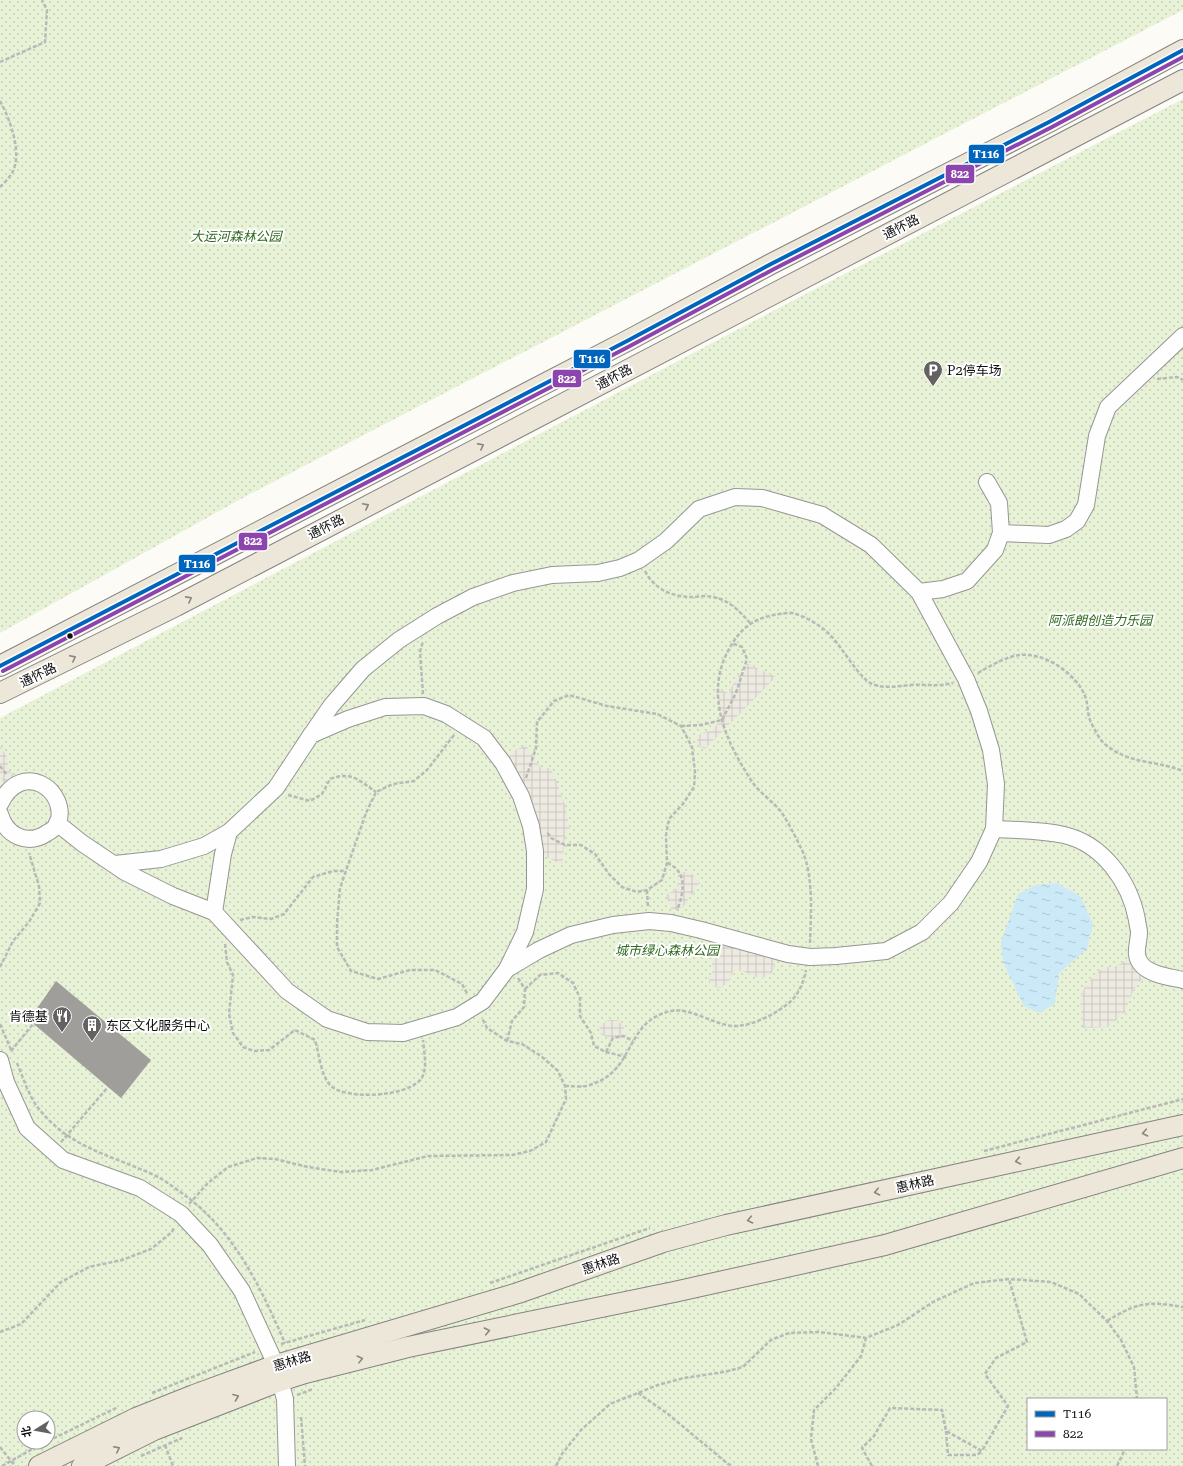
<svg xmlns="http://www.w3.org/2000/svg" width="1183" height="1466" font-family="'Roboto Serif','Noto Sans SC',serif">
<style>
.park{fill:url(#park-dots);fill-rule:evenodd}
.plaza{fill:url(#plaza-grid)}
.water{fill:url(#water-ripples)}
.building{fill:#a09e9b}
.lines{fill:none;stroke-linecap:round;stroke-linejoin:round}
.minor-casing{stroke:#969694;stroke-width:18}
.major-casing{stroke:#848381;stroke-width:22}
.path{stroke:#b9b9b8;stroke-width:2.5;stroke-dasharray:4 2;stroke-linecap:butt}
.minor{stroke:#fffefe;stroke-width:16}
.major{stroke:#ede7da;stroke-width:20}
.bus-1-casing{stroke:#fff;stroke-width:7}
.bus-2-casing{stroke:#fff;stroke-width:7}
.bus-1{stroke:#0065bd;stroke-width:4}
.bus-2{stroke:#8e44ad;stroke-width:4}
.oneway{stroke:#8a867f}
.bus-dot{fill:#101010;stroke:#fff;stroke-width:1.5}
.labels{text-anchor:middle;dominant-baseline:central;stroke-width:4;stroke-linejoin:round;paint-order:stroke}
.street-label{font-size:13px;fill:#101010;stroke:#fff}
.park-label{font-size:13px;font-style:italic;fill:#2f6a1e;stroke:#fff}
.poi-label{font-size:13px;fill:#101010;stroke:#fff;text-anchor:start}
.line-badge{stroke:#fff;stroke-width:1.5}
.badge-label{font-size:11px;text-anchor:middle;font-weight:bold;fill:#fff}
</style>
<defs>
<pattern id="park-dots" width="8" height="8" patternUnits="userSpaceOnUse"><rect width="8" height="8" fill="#e7f2d6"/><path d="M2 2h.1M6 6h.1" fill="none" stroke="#c5ceb7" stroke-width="1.8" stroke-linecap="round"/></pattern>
<pattern id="plaza-grid" width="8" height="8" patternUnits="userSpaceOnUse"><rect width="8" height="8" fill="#edeae1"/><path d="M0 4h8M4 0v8" fill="none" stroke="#cac8c0"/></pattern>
<pattern id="water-ripples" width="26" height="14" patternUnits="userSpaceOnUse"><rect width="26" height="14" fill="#cbe9f7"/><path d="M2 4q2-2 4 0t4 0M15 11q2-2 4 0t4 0" fill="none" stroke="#adc7d3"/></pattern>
</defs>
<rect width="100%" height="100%" fill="#fcfbf6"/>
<!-- park -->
<g class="park">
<polygon points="0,0 1183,0 1183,10 248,495 0,633"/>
<path d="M1183,99V1466H0V718L769,313ZM1028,1399H1166V1449H1028ZM24,1418H48V1442H24Z"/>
</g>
<!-- plaza -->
<g class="plaza">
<polygon points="746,663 776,677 705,749 698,746 697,738 701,733 710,731 722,720 717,689 729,693 735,679 744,671"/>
<polygon points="0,746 8,758 8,770 17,778 6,788 0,775"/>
<polygon points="526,746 541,768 549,768 554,774 564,802 570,828 565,836 562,865 535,851 503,763 515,750"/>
<polygon points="688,870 700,883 683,907 672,911 666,895 678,888 677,876"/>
<polygon points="730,938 778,952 772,973 761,979 742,971 733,971 729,982 720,988 712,986 708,978 713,971 711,953"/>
<polygon points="1136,956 1153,972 1141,980 1134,989 1125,1012 1109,1027 1083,1028 1080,1000 1085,986 1104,966 1112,968"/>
<polygon points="608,1020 618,1020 623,1027 627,1033 624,1040 618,1038 611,1041 601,1033 599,1026"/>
</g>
<!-- water -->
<polygon class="water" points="1057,883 1080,896 1093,924 1087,949 1059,973 1055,1003 1040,1013 1024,1006 1003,962 1001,942 1018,894 1036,885"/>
<!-- building -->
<polygon class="building" points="56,981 151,1060 121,1098 29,1020"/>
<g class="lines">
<!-- minor casing -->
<g class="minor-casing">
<g id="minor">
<polyline points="1001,533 1049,535 1066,529 1077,521 1086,505 1097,436 1108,407 1183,336"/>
<polyline points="919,592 943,589 967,581 995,550 1001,533 999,503 987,482"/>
<polyline points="311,735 331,706 363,669 399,640 437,616 473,597 513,583 552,575 598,573 620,568 639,560 666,541 699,509 735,497 762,498 822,515 871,545 919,592 966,679 979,711 991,750 996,784 994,829 979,862 951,903 922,932 886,951 836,956 810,957 788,954 701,930 671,923 649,921 613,925 571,935 539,950 507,969"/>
<path d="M0,804C22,758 69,791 58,823C56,827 51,831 47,833C28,846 6,836 0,814"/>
<polyline points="57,823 82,843 125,872 173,896 214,912 287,991 327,1019 367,1032 403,1033 457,1017 483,1001 507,969 525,932 535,889 535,851 531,826 521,796 503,763 484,738 446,714 424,706 385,707 348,719 311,735 276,788 229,832 204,846 161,859 115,864"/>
<path d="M994,829C1017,830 1041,830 1064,835C1103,844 1130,882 1137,920C1137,924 1139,928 1139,932C1139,943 1133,954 1141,964C1150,975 1170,977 1183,980"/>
<polyline points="214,912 223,854 229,832"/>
<polyline points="0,1060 6,1082 27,1128 63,1160 140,1188 181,1214 210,1245 242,1291 276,1365"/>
<polyline points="280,1381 285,1399 287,1466"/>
</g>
</g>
<!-- major casing -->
<g class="major-casing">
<g id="major">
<polyline points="0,666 627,341 771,264 1049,122 1183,50"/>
<polyline points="0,693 176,606 1183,80"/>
<polyline points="39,1466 136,1418 194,1395 276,1365 518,1293 663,1242 726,1225 1183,1125"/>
<polyline points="82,1466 154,1430 280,1381 305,1373 408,1347 674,1292 885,1245 1183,1158"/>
</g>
</g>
<!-- path -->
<g class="path">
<polyline points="0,62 45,42 47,10 42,0"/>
<path d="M0,101C10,119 23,154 12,173C9,178 4,183 0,187"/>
<polyline points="1157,379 1177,377 1183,380"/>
<path d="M645,571C654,589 672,597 691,597C698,597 707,595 713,597C730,600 740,612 751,624"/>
<path d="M978,673C990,666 1005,657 1019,655C1044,652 1076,673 1085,696C1088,703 1087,712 1090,720C1093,727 1100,741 1106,745C1131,765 1156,760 1183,771"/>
<polyline points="423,694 420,652 423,641"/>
<polyline points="681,726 701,725 722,720 736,693 747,659 742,647 732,643"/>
<polyline points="454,735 427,770 414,781 393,784 376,792 366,813 340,888 337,923 337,947 351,971 378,979 410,970 435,970 462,984 468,995"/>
<polyline points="0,766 7,775"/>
<polyline points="526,778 536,748 537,722 554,701 569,695 607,706 657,714 681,726 692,747 695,772 694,787 683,804 669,819 666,835 667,863 662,880 647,890 637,892 622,887 609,874 595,854 581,845 565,845 551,838 547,832"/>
<path d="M288,795L310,801L322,794L330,779C352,771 358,780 376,792"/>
<path d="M667,863C688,871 684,893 677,910"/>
<polyline points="647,890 648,908"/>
<polyline points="240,920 253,917 271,919 284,914 313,877 333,871 346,871"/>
<path d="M810,943C811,914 814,874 801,848C795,836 789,824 782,813C774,802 761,794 753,783C727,744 704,696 728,651C742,624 758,616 787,613C794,612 798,615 804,617C814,622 824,628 831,636C842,647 859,678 872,684C885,689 897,686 911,685C926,684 937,687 953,683"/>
<path d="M225,944L227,962L233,975L229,1014L233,1033L243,1047L254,1051L269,1050L295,1030L315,1040C319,1053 321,1077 331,1086C346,1100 407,1097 421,1079C428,1069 424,1052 423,1040"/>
<polyline points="0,967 13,941 29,922 40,903 39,886 29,853"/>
<polyline points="525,989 540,975 558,973 573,983 580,998 580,1016 591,1033 594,1046 606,1052 626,1057"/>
<polyline points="0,1024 12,1052"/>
<polyline points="507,1041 512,1021 524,1007 525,989 518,978"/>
<polyline points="11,1051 33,1024"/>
<polyline points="606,1052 613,1038 623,1036 633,1041"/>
<path d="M17,1063C23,1077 29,1097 39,1109C71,1149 112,1155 156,1176C168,1182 180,1192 191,1200C237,1236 262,1291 285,1343"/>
<path d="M565,1086C572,1086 580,1087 586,1086C638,1073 622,1022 671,1011C688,1007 714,1024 732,1026C751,1027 776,1014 790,1002C799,994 804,981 806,970"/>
<polyline points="61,1142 108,1087"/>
<polyline points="984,1151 1183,1099"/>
<polyline points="189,1204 208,1183 228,1167 257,1158 275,1159 308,1167 341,1172 372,1170 428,1156 512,1155 530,1151 546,1142 566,1099 565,1086 558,1071 541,1056 522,1044 507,1041 487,1028 482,1018"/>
<polyline points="490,1283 650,1228"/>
<path d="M1107,1321C1138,1302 1148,1301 1183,1307"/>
<polyline points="0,1332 21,1324 61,1282 89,1267 122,1260 151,1249 172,1232 174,1227"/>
<polyline points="281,1344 365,1320"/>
<polyline points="152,1393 255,1352"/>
<polyline points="638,1393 668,1414 728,1464 733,1466"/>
<polyline points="297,1395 313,1389"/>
<polyline points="301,1417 305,1466"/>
<polyline points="946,1431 948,1455 977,1455 982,1451"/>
<polyline points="48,1441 118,1407"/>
<polyline points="165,1445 173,1466"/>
<polyline points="0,1447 15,1466"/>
<polyline points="141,1456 182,1438"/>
<polyline points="2,1466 45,1442"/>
<polyline points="556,1466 562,1454 581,1430 610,1404 658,1385 684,1378 724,1372 743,1367 771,1340 789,1333 819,1332 866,1338 898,1325 933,1302 974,1283 1009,1279 1051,1282 1079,1294 1107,1321 1121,1340 1134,1367 1137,1399"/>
<polyline points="818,1466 811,1439 814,1410 836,1388 861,1356 866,1338"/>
<polyline points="872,1466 862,1448 874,1436 890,1408 942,1410 946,1431 982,1451 1008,1406 985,1374 996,1358 1027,1342 1009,1279"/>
<polyline points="1117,1466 1125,1449"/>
</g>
<!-- minor -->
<use href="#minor" class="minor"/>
<!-- major -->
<use href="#major" class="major"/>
<!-- bus-1 casing -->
<g class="bus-1-casing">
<polyline id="bus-1" points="0,666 627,341 771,264 1049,122 1183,50"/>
</g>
<!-- bus-2 casing -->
<g class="bus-2-casing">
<polyline id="bus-2" points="3,671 630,346 774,269 1052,127 1183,57"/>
</g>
<!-- bus-1 -->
<use href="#bus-1" class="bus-1"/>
<!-- bus-2 -->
<use href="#bus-2" class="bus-2"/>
</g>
<!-- one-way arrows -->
<defs><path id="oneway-chevron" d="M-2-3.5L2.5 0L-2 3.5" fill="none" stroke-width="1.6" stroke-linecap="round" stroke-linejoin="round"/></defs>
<g class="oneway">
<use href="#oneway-chevron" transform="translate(481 446) rotate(-28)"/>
<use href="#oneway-chevron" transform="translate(366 506) rotate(-27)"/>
<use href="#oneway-chevron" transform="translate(189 599) rotate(-28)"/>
<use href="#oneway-chevron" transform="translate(73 658) rotate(-27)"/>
<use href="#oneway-chevron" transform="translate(1145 1133) rotate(168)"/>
<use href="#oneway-chevron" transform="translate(1018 1161) rotate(168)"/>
<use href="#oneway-chevron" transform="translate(877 1192) rotate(167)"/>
<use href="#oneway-chevron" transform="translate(750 1220) rotate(168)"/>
<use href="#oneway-chevron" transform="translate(487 1331) rotate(-12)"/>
<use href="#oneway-chevron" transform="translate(360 1359) rotate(-14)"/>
<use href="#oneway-chevron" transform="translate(236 1397) rotate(-21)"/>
<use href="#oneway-chevron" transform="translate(117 1449) rotate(-26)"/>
</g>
<!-- icons -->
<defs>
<g id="parking-pin" transform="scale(1)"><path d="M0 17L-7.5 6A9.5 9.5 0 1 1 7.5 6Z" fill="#636260" stroke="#fff"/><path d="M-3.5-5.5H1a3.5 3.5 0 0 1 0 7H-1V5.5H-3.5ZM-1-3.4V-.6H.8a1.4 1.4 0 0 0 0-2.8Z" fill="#fff"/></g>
<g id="restaurant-pin" transform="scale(1)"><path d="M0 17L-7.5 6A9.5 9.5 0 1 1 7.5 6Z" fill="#636260" stroke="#fff"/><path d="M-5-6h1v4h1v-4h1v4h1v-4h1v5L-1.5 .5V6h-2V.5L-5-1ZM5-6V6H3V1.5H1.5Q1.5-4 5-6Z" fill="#fff"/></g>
<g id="building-pin" transform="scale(1)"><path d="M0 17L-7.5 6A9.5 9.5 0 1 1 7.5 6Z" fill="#636260" stroke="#fff"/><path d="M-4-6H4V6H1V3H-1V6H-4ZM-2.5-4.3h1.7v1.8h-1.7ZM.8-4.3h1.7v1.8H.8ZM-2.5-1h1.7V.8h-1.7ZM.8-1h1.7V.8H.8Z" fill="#fff"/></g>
</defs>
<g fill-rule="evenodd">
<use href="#parking-pin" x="933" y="370"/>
<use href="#restaurant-pin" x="62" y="1016"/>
<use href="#building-pin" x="92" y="1025"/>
</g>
<!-- markers -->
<circle class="bus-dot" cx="70" cy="636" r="3.5"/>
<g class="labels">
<!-- street labels -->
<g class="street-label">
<text transform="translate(901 227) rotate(-27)">通怀路</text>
<text transform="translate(614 377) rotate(-28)">通怀路</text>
<text transform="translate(326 527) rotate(-27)">通怀路</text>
<text transform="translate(38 675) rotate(-26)">通怀路</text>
<text transform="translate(915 1184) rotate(-13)">惠林路</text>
<text transform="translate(601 1264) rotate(-19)">惠林路</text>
<text transform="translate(292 1361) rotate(-17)">惠林路</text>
</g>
<!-- park labels -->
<g class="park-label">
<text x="236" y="236">大运河森林公园</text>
<text x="1100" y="620">阿派朗创造力乐园</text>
<text x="667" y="950">城市绿心森林公园</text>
</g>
<!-- poi labels -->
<g class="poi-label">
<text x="947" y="370">P2停车场</text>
<text x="48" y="1016" text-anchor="end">肯德基</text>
<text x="106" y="1025">东区文化服务中心</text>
</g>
</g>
<g class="line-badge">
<rect x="968" y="144" width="37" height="20" rx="4" fill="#0065bd"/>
<rect x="945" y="164" width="30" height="20" rx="4" fill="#8e44ad"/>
<rect x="573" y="349" width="38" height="20" rx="4" fill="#0065bd"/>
<rect x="552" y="369" width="30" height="19" rx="4" fill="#8e44ad"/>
<rect x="238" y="532" width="30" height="19" rx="4" fill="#8e44ad"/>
<rect x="178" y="554" width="38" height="19" rx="4" fill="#0065bd"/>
</g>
<g class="badge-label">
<text x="986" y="158">T116</text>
<text x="960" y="178">822</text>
<text x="592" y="363">T116</text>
<text x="567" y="383">822</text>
<text x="253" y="545">822</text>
<text x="197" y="568">T116</text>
</g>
<!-- legend -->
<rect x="1027" y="1398" width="140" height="52" fill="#ffffff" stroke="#9f9f9f"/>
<rect x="1035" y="1411" width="20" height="6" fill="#0065bd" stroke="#9f9f9f"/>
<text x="1063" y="1418" font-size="12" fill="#101010">T116</text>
<rect x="1035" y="1431" width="20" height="6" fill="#8e44ad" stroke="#9f9f9f"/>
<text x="1063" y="1438" font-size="12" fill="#101010">822</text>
<!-- north arrow -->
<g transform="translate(36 1430) rotate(259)"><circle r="19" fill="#ffffff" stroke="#9f9f9f"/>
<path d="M0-3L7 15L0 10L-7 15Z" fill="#636260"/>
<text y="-6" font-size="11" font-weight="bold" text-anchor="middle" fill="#101010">北</text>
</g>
</svg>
